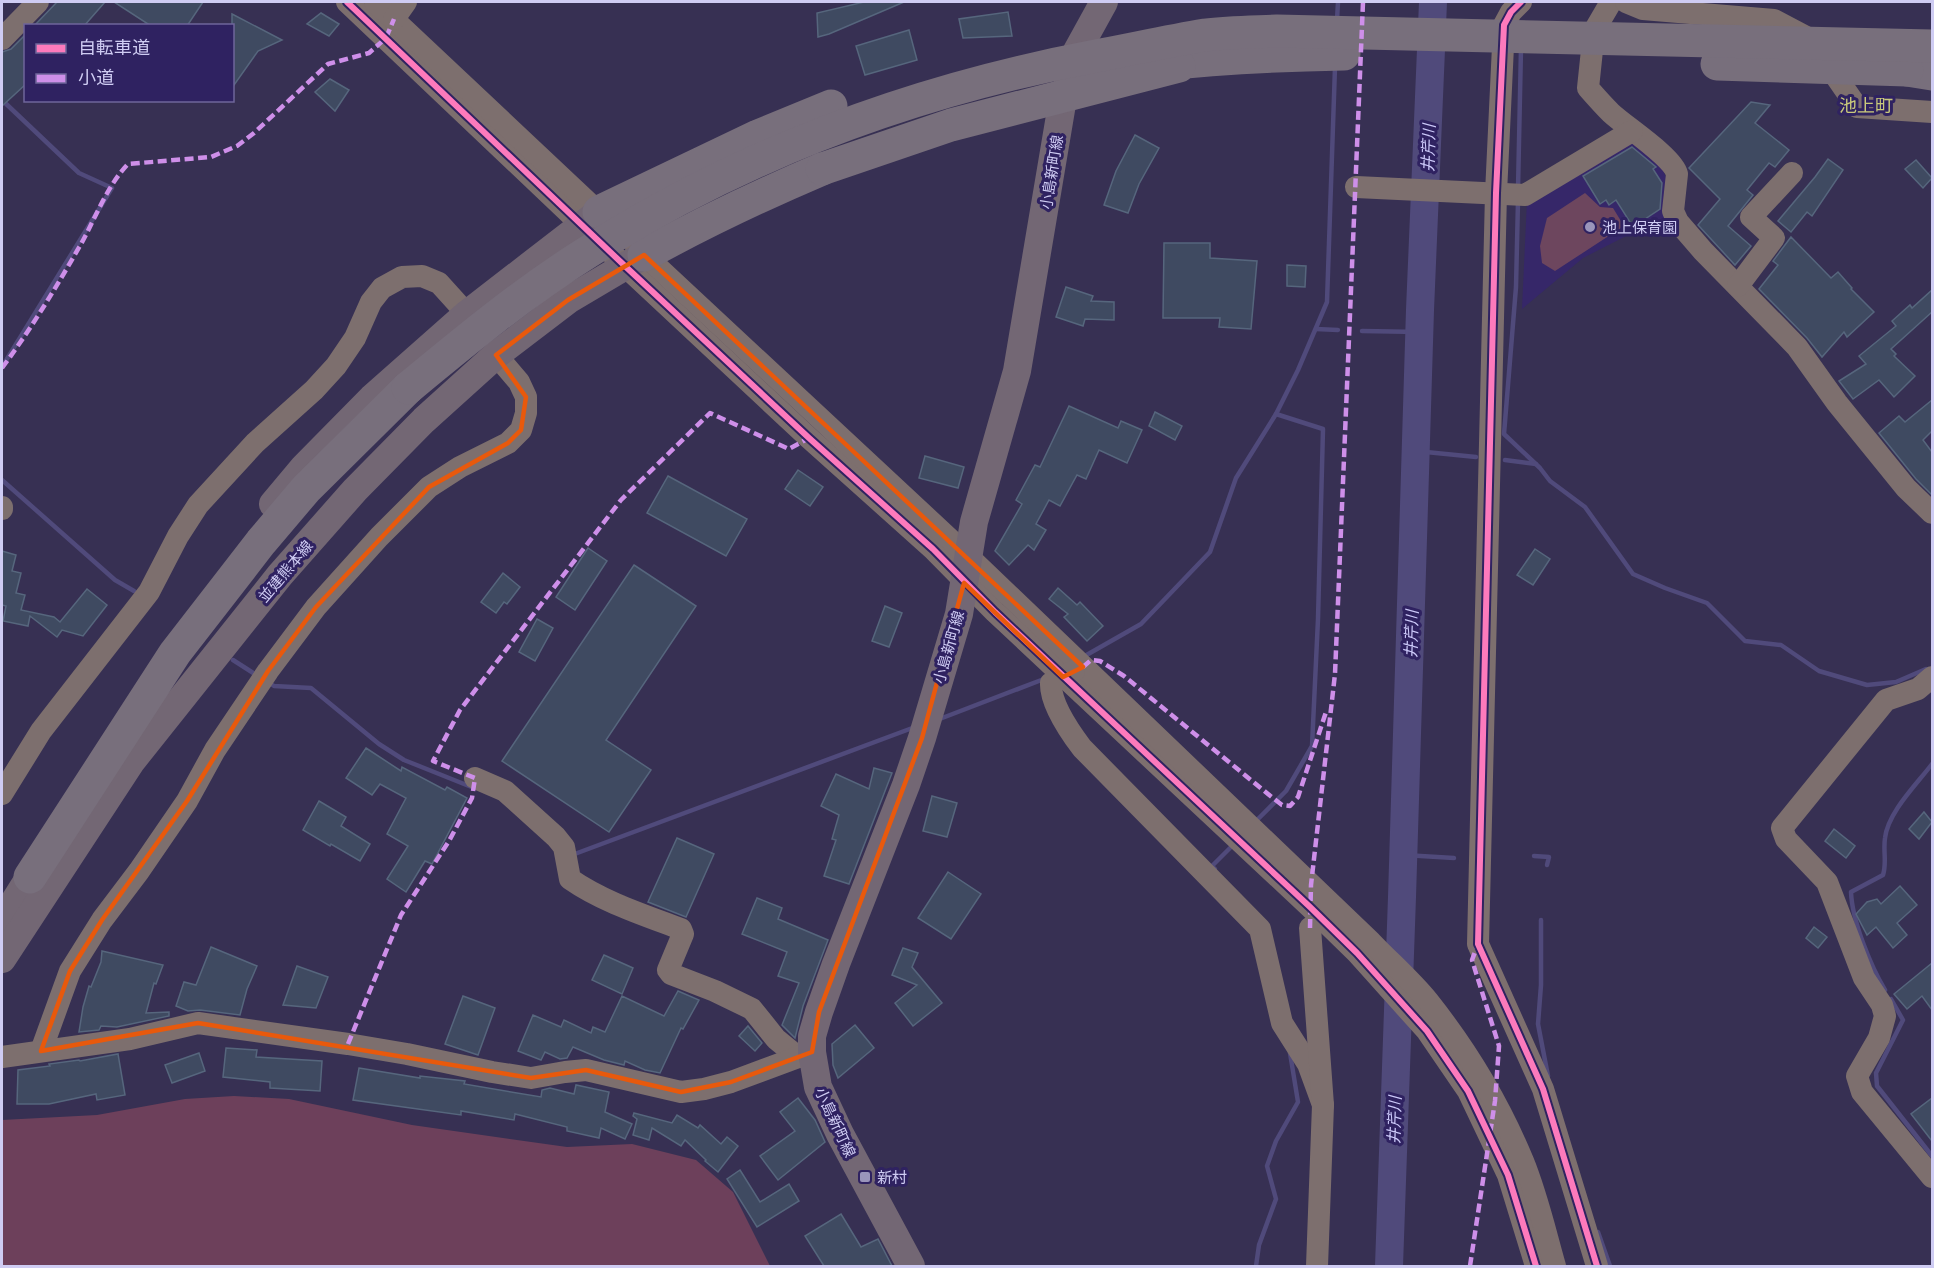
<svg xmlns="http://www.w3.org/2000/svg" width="1934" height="1268" font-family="'Noto Sans','Noto Sans JP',sans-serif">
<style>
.built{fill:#362769}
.green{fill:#6d465e}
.forest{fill:#6d405b}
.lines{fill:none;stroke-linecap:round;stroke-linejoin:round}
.stream{stroke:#504a7b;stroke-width:4.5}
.river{stroke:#504a7b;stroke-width:28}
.building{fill:#3f4a61;stroke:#56667d;stroke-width:1.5}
.minor{stroke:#7d6f6e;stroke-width:22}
.major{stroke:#736774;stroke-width:28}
.highway{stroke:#786f7c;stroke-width:33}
.highway-bridge{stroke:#786f7c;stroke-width:33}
.quiet{stroke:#ce8fe9;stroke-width:4.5;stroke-dasharray:9 4.5;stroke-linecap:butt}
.cycleway-casing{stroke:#2f2261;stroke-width:10}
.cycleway{stroke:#fd7abc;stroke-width:6}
.marked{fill:none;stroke:#e8590c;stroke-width:4.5;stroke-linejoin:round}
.poi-dot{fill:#9a95bb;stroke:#2f2261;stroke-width:2}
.labels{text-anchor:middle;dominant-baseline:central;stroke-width:6;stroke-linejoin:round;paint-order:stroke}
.street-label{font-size:15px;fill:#cfccf3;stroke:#2f2261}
.poi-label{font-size:15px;fill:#cfccf3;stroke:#2f2261;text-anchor:start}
.water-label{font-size:16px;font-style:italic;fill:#cdcafa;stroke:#2f2261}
.quarter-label{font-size:18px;fill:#c9c97b;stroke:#2f2261}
</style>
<rect width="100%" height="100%" fill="#373053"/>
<!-- built -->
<polygon class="built" points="1631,140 1656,154 1674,196 1675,222 1632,233 1583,258 1522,309 1527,200"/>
<!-- green -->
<polygon class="green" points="1585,193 1600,207 1613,208 1624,226 1555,271 1542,263 1540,246 1547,218"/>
<!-- forest -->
<polygon class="forest" points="234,1096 289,1099 412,1125 567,1147 632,1144 696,1160 733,1192 770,1266 2,1266 2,1120 97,1115 185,1099"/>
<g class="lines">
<!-- stream -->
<g class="stream">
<polyline points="1337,20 1338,2"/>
<polyline points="2,100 79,173 112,188 2,367"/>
<polyline points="1518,189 1521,48"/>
<polyline points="1518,201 1516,287 1504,434 1540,468 1550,481 1585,507 1633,574 1665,588 1707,603 1745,641 1781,645 1819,671 1867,685 1896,682 1926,669 1928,670"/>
<polyline points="1316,329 1338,330"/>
<polyline points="1362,331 1420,332"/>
<polyline points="1416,451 1476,457"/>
<polyline points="1505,460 1536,464"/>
<polyline points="2,480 115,580 134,591"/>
<polyline points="1083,657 1141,624 1210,552 1236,478 1276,414 1298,370 1327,302 1335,67"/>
<polyline points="233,660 258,676"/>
<polyline points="268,682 274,686 311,688 379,744 404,760 474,788"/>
<polyline points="937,720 1044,679"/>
<polyline points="1255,822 1286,791 1312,746 1318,619 1323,429 1276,414"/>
<polyline points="572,855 915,727"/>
<polyline points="1404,855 1454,858"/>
<polyline points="1534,856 1549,857 1547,865"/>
<polyline points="1215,869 1212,866 1233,845"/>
<polyline points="1541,920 1541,985 1538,1024 1548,1076"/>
<path d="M1885,990C1870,965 1852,920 1851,892L1883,875C1887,863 1883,851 1885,838C1888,812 1917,784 1932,764"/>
<polyline points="1891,999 1903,1020 1876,1073 1877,1086 1932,1156"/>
<polyline points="1598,1232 1610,1266"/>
<polyline points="1256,1266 1259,1245 1276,1199 1267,1166 1276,1141 1298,1102 1290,1053"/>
</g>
<!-- river -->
<polyline class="river" points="1389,1266 1402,897 1420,310 1433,2"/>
</g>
<!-- building -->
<g class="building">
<polygon points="57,2 105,2 84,26 34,26"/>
<polygon points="114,2 203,2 187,26 151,26"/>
<polygon points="864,2 904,2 829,34 818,37 817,13"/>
<polygon points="1008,12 1012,36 963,38 959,19"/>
<polygon points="321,13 339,24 329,36 307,24"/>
<polygon points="232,14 282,40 258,51 232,88"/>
<polygon points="909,30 917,60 865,75 856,46"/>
<polygon points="26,34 26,84 2,106 2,52 11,49"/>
<polygon points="330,79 349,90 335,111 315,92"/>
<polygon points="1751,102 1770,105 1755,123 1789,150 1775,167 1769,163 1747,190 1753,195 1728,226 1751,246 1735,265 1698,225 1720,199 1689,168"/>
<polygon points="1135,135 1159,148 1139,184 1128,213 1104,205 1116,171"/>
<polygon points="1632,147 1656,167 1653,169 1662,183 1660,209 1633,227 1616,200 1609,205 1606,200 1600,204 1583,176"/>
<polygon points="1828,159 1843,170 1812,216 1807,212 1791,232 1778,221 1815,177"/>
<polygon points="1916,160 1932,178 1923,188 1905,169"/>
<polygon points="1791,237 1831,278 1838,272 1852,288 1851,289 1874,312 1847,337 1844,332 1822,357 1807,338 1759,289 1778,265 1773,261"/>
<polygon points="1164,243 1210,243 1210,258 1257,261 1251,329 1219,327 1220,318 1163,318"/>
<polygon points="1287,265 1306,266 1305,287 1287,286"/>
<polygon points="1066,287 1093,296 1091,301 1114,302 1114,320 1085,319 1083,326 1056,317"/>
<polygon points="1932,290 1932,312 1891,349 1896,354 1894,356 1915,376 1894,397 1879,380 1853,399 1839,381 1866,364 1859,356 1896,326 1892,321 1910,305 1912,308"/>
<polygon points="1932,400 1932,431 1923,440 1932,452 1932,495 1916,479 1879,433 1899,416 1905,422"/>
<polygon points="1069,406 1118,428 1121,421 1142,430 1127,463 1099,450 1086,479 1077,475 1060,506 1049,500 1036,524 1046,530 1034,550 1028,545 1009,565 995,551 1022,504 1016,500 1035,465 1040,467"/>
<polygon points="1155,412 1182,426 1175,440 1149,426"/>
<polygon points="925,456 964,467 958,488 919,478"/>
<polygon points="798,470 823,487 810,506 785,489"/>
<polygon points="668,476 747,519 726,556 647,513"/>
<polygon points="588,548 607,561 575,610 556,597"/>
<polygon points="1535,549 1550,559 1533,585 1517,575"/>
<polygon points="2,551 16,555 12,571 21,573 16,593 25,595 21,610 54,617 60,622 87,589 107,605 83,636 62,630 57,637 30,616 28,626 3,621 6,606 2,605"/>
<polygon points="634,565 696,606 606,740 651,770 609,832 502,761"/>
<polygon points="503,573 520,587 507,604 504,602 496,613 481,602"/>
<polygon points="1058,588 1077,605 1080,602 1103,626 1087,641 1064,617 1068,614 1049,599"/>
<polygon points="885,606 902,613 889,647 872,641"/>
<polygon points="537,619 553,628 535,661 519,652"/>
<polygon points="366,748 401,771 402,767 445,790 447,787 467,798 432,864 425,861 406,892 387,879 408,846 387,834 406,798 380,784 372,795 346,778"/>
<polygon points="874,768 892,773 849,884 824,876 836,840 832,839 839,815 821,806 836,774 869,789"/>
<polygon points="932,796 957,803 947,837 923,831"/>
<polygon points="319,801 346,817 341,826 370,844 360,861 331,844 330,846 303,830"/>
<polygon points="1924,812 1932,822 1919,839 1909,829"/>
<polygon points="1834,829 1855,846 1846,858 1825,841"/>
<polygon points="677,838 714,854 686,917 648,902"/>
<polygon points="948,872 981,894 951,939 918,918"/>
<polygon points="1900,886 1917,905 1897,923 1907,935 1893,948 1876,927 1867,935 1856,914 1867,902 1877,899 1881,904"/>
<polygon points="757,898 782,908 778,919 828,940 803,1006 795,1038 782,1025 799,983 778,976 787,952 742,934"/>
<polygon points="1814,927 1827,937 1818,948 1806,938"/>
<polygon points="211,947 257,966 247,989 240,1015 200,1010 188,1011 176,1006 184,982 196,985"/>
<polygon points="903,948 918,953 912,967 942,1003 913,1026 895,1003 917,985 892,975"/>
<polygon points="102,951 163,965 156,984 154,983 146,1013 169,1012 169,1016 117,1027 101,1026 99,1030 79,1032 83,1007 89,986 91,987 101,962"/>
<polygon points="604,955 633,968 622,994 592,980"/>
<polygon points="1932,963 1932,1010 1922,996 1907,1009 1894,994"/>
<polygon points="297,966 328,977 316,1008 283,1005"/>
<polygon points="678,991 699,1000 683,1029 681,1028 660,1073 645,1070 625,1061 624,1065 604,1060 573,1047 567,1058 560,1059 545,1052 541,1060 518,1051 533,1015 561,1027 564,1020 591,1033 593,1027 605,1032 622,996 664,1016"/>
<polygon points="463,996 495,1008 478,1055 445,1044"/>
<polygon points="855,1025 874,1048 838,1078 833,1065 832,1044"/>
<polygon points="748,1026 762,1043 755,1051 739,1036"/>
<polygon points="226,1048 257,1050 256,1057 322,1061 320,1091 270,1088 270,1082 223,1077"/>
<polygon points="199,1053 205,1071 172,1083 165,1065"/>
<polygon points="118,1054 125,1095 97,1100 96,1094 49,1104 17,1104 18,1070 50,1066 49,1064 79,1060 80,1061"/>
<polygon points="359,1068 420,1078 420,1076 465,1081 464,1084 541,1097 542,1090 550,1088 574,1094 576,1085 609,1092 605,1112 632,1124 625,1139 601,1128 599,1138 567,1131 567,1127 515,1114 514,1120 461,1111 461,1115 353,1100"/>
<polygon points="798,1098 815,1120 825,1142 778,1180 760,1156 795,1131 780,1112"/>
<polygon points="1932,1098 1932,1141 1911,1114"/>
<polygon points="634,1113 672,1123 677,1115 698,1128 700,1125 721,1144 727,1137 738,1146 718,1172 705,1161 706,1160 685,1140 681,1146 652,1128 649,1140 633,1135 637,1119 633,1116"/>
<polygon points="740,1170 760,1202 789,1184 799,1201 757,1227 727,1179"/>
<polygon points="841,1214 861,1247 878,1239 892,1266 824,1266 805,1236"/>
</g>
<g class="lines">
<!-- minor -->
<g class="minor">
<polyline points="347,2 626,267 809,438 933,549 995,612 1310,907 1357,953 1427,1031 1468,1091 1508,1175 1536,1266"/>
<polyline points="375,2 610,223"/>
<polyline points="1521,2 1511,12 1504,25 1496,193 1478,944 1543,1089 1597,1266"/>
<path d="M1611,2L1594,31L1588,88C1595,96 1603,105 1611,113C1626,127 1673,157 1677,174L1673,211L1678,222L1703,251L1797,347L1837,403L1906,488L1932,513"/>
<polyline points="1626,2 1643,9 1774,20 1810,39 1857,107 1932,112"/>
<polyline points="394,19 406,2"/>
<polyline points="2,39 38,2"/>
<polyline points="1356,187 1525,195 1632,131"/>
<path d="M636,247L969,557L1371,942C1389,961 1411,980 1428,1001C1467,1050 1499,1103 1523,1161C1537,1195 1545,1231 1555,1266"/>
<polyline points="1738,286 1774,238 1751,217 1792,173"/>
<polyline points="2,507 2,509"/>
<path d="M1074,671L1051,683C1050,703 1070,732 1082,748L1260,929L1282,1023L1308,1064L1323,1105"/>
<polyline points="1932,677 1918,689 1886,700 1782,828 1786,839 1827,882 1864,978 1882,1005 1885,1016 1879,1038 1857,1076 1862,1092 1932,1177"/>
<path d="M475,778L505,791L556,837L564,847L570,879C603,902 644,915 681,929L683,934L668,970L671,974L715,991L752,1009L776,1039L798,1057"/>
<polyline points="2,794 41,731 149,592 178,536 198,505 255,443 314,390 336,366 355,338 371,302 382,288 402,277 422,276 439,283 467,314"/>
<polyline points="1310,928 1323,1105 1317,1266"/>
<polyline points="41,1051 70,971 102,920 139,871 187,801 215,750 268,671 316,607 379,537 429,487 460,467 508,443 521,430 526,413 526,397 519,382 496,355"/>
<polyline points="2,1057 130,1039 198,1023 348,1044 407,1054 492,1072 531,1078 565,1072 586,1070 681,1092 704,1089 731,1082 812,1052"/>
</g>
<!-- major -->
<g class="major">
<polyline points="273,504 304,467 372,398 467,314 599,212"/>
<polyline points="2,921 41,859"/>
<polyline points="2,959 131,762 280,575 355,490 424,420 496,355 568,300 644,255"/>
<polyline points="911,1266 840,1134 818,1087 812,1052 812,1036 819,1012 836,964 906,785 922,738 959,614 974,522 1017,371 1062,104 1077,51 1104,2"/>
</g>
<!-- highway -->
<g class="highway">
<polyline points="1907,70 1932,74"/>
<polyline points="599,212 758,136 831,106"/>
<path d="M644,255C702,223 761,195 822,169"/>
<polyline points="30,877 175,653 261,542 306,489 408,388"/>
</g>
<!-- highway-bridge -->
<g class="highway-bridge">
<polyline points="1717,64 1907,70"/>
<path d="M1156,65C1219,58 1281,55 1344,54"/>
<polyline points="822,169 951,125 1179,66"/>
<path d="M408,388C466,340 524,292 588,252C744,153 915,90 1096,56C1133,49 1169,41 1205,35C1229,32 1254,32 1277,31L1932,46"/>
</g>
<!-- quiet -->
<g class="quiet">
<path d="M2,368C31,329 57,286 81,244C96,217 107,186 128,164L211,157L237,146L254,133L328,64L369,53L386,38L394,19"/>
<polyline points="1083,667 1091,660 1100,661 1124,676 1268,794 1282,805 1290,806 1298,797 1326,712"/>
<polyline points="1310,928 1311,885 1335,674 1363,2"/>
<polyline points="348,1044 401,915 449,841 472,798 475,778 433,761 460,710 621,500 710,413 789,449 809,438"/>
<polyline points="1470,1266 1495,1101 1499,1046 1472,960 1478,944"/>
</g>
<!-- cycleway casing -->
<g class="cycleway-casing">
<g id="cycleway">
<polyline points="347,2 626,267 809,438 933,549 995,612 1310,907 1357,953 1427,1031 1468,1091 1508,1175 1536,1266"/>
<polyline points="1521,2 1511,12 1504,25 1496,193 1478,944 1543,1089 1597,1266"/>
</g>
</g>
<!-- cycleway -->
<use href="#cycleway" class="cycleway"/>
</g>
<!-- marked area -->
<path class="marked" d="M644,255L1083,667L1063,677L964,583L922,738L819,1012L812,1052L731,1082L681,1092L586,1070L531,1078L198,1023L41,1051L70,971L102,920L187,801L268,671L316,607L429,487L508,443L521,430L526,397L496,355L568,300Z"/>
<!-- markers -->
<g class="poi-dot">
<circle cx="1590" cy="227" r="6"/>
<rect x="859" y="1171" width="12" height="12" rx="3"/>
</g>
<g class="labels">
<!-- street labels -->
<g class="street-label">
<text transform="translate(1051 172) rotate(-81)">小島新町線</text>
<text transform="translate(285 571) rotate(-50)">並建熊本線</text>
<text transform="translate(948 647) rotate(-74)">小島新町線</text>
<text transform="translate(836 1122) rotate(65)">小島新町線</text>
</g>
<!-- poi labels -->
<g class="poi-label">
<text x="1602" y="227">池上保育園</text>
<text x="877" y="1177">新村</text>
</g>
<!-- water labels -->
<g class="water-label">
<text transform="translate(1428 148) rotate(-88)">井芹川</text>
<text transform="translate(1411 634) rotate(-88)">井芹川</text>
<text transform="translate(1394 1120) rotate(-88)">井芹川</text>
</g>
<!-- quarter labels -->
<g class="quarter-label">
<text x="1866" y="105">池上町</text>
</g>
</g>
<!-- border -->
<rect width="1934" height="1268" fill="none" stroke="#cfccf3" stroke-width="6"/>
<!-- legend -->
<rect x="24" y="24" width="210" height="78" fill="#2f2261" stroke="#6f669b" stroke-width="1.5"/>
<rect x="36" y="44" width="30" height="9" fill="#fd7abc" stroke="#6f669b" stroke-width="1.5"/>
<text x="78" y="54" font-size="18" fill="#cfccf3">自転車道</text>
<rect x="36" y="74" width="30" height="9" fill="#ce8fe9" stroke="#6f669b" stroke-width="1.5"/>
<text x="78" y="84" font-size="18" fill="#cfccf3">小道</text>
</svg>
